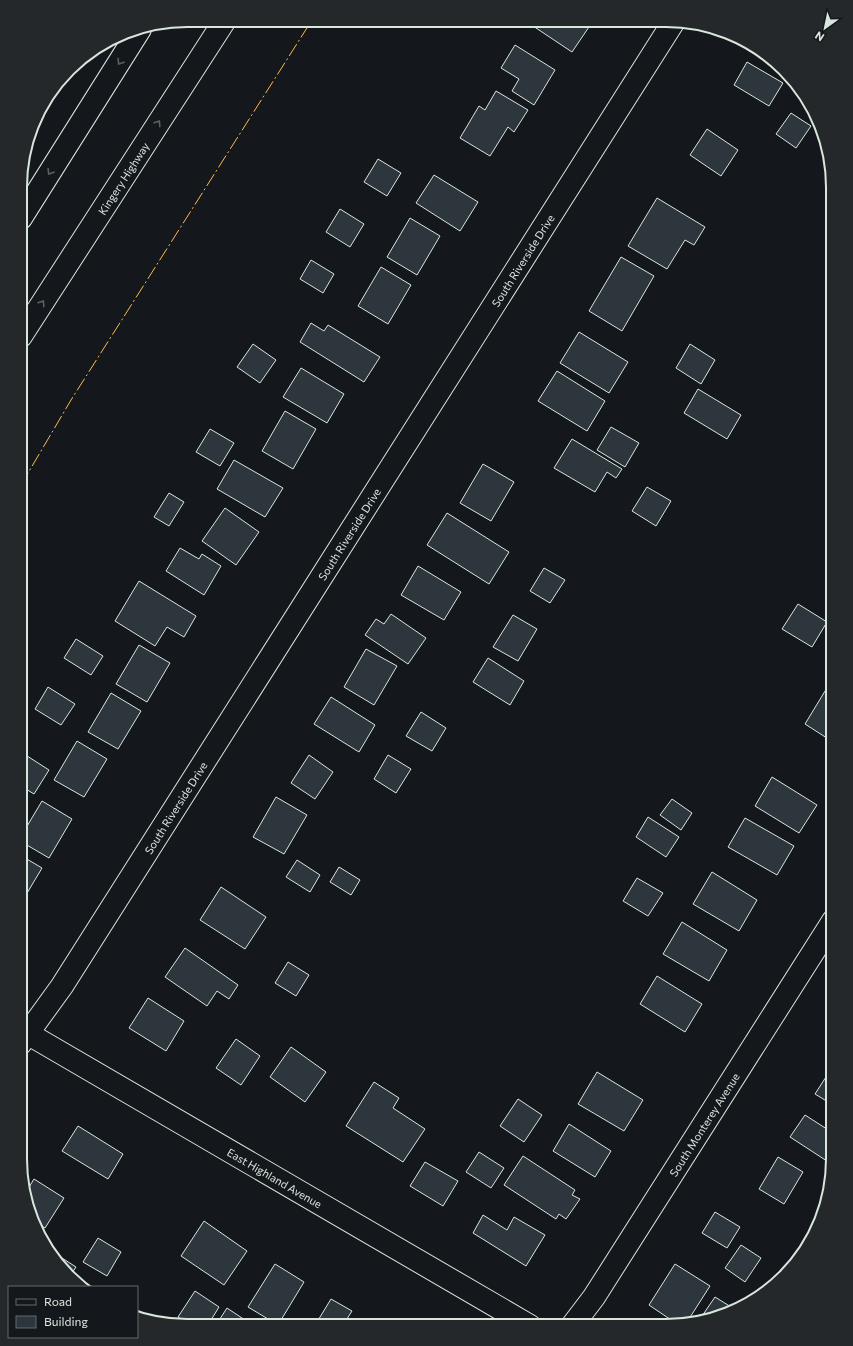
<svg xmlns="http://www.w3.org/2000/svg" width="853" height="1346" font-family="Commissioner,sans-serif">
<style>
.building{fill:#2c363c;stroke:#d8e6dc}
.lines{fill:none;stroke-linecap:round;stroke-linejoin:round}
.street-casing{stroke:#d8e6dc;stroke-width:24}
.highway-casing{stroke:#d8e6dc;stroke-width:24}
.street{stroke:#14181c;stroke-width:22}
.highway{stroke:#14181c;stroke-width:22}
.power{stroke:#ffb74d;stroke-width:1;stroke-dasharray:14 3 2 3;stroke-linecap:butt}
.oneway{stroke:#59605f}
.labels{text-anchor:middle;dominant-baseline:central;stroke-width:3;stroke-linejoin:round;paint-order:stroke}
.street-label{font-size:11px;fill:#d8e6dc;stroke:#14181c}
.rim{fill:none;stroke:#d8e6dc;stroke-width:2}
</style>
<rect width="100%" height="100%" fill="#14181c"/>
<!-- building -->
<g class="building">
<polygon points="528,21 593,21 572,52 527,22"/>
<polygon points="515,45 555,70 534,105 512,91 519,79 501,68"/>
<polygon points="747,62 783,83 769,106 734,85"/>
<polygon points="496,91 528,110 514,132 508,127 490,156 460,138 479,106 485,110"/>
<polygon points="791,113 811,126 796,148 776,134"/>
<polygon points="707,129 738,150 721,176 690,155"/>
<polygon points="378,159 401,173 387,196 364,182"/>
<polygon points="434,175 478,202 460,231 416,203"/>
<polygon points="657,198 705,227 694,245 685,240 667,269 628,246"/>
<polygon points="340,209 364,224 350,247 326,232"/>
<polygon points="410,218 440,236 417,275 387,257"/>
<polygon points="621,257 654,276 622,331 589,311"/>
<polygon points="311,260 334,274 323,293 300,279"/>
<polygon points="381,267 411,285 388,324 358,306"/>
<polygon points="311,323 324,331 328,325 380,357 364,382 300,342"/>
<polygon points="579,332 628,362 609,393 560,363"/>
<polygon points="253,344 276,360 260,383 237,367"/>
<polygon points="690,344 715,360 701,384 676,368"/>
<polygon points="301,368 344,394 327,423 283,397"/>
<polygon points="557,371 605,401 587,431 538,401"/>
<polygon points="698,389 741,415 727,439 684,413"/>
<polygon points="285,411 316,429 293,469 262,451"/>
<polygon points="611,427 639,443 625,467 597,450"/>
<polygon points="210,429 234,443 220,466 196,452"/>
<polygon points="572,439 622,469 616,478 607,472 595,492 554,468"/>
<polygon points="234,460 283,488 265,517 217,489"/>
<polygon points="483,464 514,482 491,521 460,503"/>
<polygon points="647,487 671,501 656,526 632,511"/>
<polygon points="169,493 184,502 169,526 154,517"/>
<polygon points="225,508 259,532 236,565 202,541"/>
<polygon points="447,513 509,552 489,584 427,545"/>
<polygon points="180,548 199,559 202,554 221,566 204,595 166,571"/>
<polygon points="418,566 461,592 444,620 401,595"/>
<polygon points="544,568 565,580 550,603 530,591"/>
<polygon points="139,581 196,616 184,637 167,627 155,646 115,621"/>
<polygon points="798,604 827,622 812,647 782,629"/>
<polygon points="391,614 426,638 408,664 365,635 376,619 384,624"/>
<polygon points="513,615 537,629 518,661 493,647"/>
<polygon points="76,639 103,656 91,675 64,658"/>
<polygon points="139,645 170,663 147,702 116,684"/>
<polygon points="366,649 397,666 374,705 344,687"/>
<polygon points="488,658 524,681 510,705 473,682"/>
<polygon points="833,678 833,742 805,724"/>
<polygon points="48,687 75,704 61,725 35,709"/>
<polygon points="111,693 141,711 118,749 88,732"/>
<polygon points="331,697 375,725 359,752 314,724"/>
<polygon points="421,712 446,728 432,751 406,736"/>
<polygon points="77,741 107,759 84,797 54,780"/>
<polygon points="24,754 49,770 34,794 21,786 21,760"/>
<polygon points="309,755 333,772 315,799 291,783"/>
<polygon points="388,755 411,769 396,793 374,779"/>
<polygon points="772,777 817,805 799,833 755,806"/>
<polygon points="276,797 307,815 284,854 253,837"/>
<polygon points="672,799 692,813 681,830 660,815"/>
<polygon points="42,801 72,819 49,858 20,841 20,838"/>
<polygon points="648,817 679,837 666,857 636,837"/>
<polygon points="745,818 794,846 777,875 728,847"/>
<polygon points="20,855 42,868 20,905"/>
<polygon points="297,860 320,875 310,892 286,877"/>
<polygon points="339,867 360,880 351,895 330,882"/>
<polygon points="712,872 757,900 739,931 693,904"/>
<polygon points="637,878 663,893 648,916 623,901"/>
<polygon points="221,887 266,917 245,949 200,920"/>
<polygon points="682,922 727,950 709,981 663,954"/>
<polygon points="185,948 238,985 229,999 217,991 207,1006 165,977"/>
<polygon points="288,962 309,975 296,996 275,983"/>
<polygon points="657,976 702,1004 685,1032 640,1004"/>
<polygon points="148,998 184,1021 166,1051 129,1028"/>
<polygon points="236,1039 260,1056 241,1085 216,1068"/>
<polygon points="291,1047 326,1072 305,1102 270,1077"/>
<polygon points="833,1066 833,1105 815,1094"/>
<polygon points="597,1072 643,1100 624,1131 578,1104"/>
<polygon points="374,1082 399,1098 393,1108 425,1129 403,1162 346,1126"/>
<polygon points="518,1099 542,1115 524,1142 500,1126"/>
<polygon points="805,1115 833,1133 833,1165 790,1137"/>
<polygon points="569,1124 611,1151 595,1177 553,1151"/>
<polygon points="78,1126 123,1154 108,1179 62,1151"/>
<polygon points="479,1152 504,1168 491,1188 466,1172"/>
<polygon points="523,1156 575,1190 572,1195 580,1199 566,1219 559,1214 556,1219 504,1185"/>
<polygon points="778,1157 803,1172 784,1204 759,1189"/>
<polygon points="425,1162 458,1181 443,1206 410,1186"/>
<polygon points="34,1179 64,1198 45,1228 32,1220 26,1192"/>
<polygon points="715,1212 740,1227 727,1248 702,1233"/>
<polygon points="483,1215 507,1230 514,1217 545,1235 526,1266 473,1233"/>
<polygon points="204,1221 247,1251 224,1285 181,1256"/>
<polygon points="98,1238 121,1252 107,1276 83,1262"/>
<polygon points="741,1245 761,1258 745,1282 725,1268"/>
<polygon points="48,1249 76,1267 70,1276 55,1261"/>
<polygon points="275,1264 304,1282 278,1325 248,1307"/>
<polygon points="675,1264 710,1286 687,1322 677,1324 649,1305"/>
<polygon points="195,1291 219,1307 208,1325 190,1325 178,1317"/>
<polygon points="715,1297 736,1310 730,1313 700,1319"/>
<polygon points="331,1299 352,1311 343,1325 322,1325 317,1322"/>
<polygon points="227,1308 251,1324 250,1325 216,1325"/>
</g>
<g class="lines">
<!-- street casing -->
<g class="street-casing">
<g id="street">
<path id="s1" d="M20,1029L530,1326"/>
<path id="s2" d="M20,1044L62,986L674,21"/>
<path id="s3" d="M572,1326L594,1297L833,921"/>
</g>
</g>
<!-- highway casing -->
<g class="highway-casing">
<g id="highway">
<polyline points="21,218 140,29"/>
<path id="s4" d="M21,336L225,20"/>
</g>
</g>
<!-- street -->
<use href="#street" class="street"/>
<!-- highway -->
<use href="#highway" class="highway"/>
<!-- power -->
<polyline class="power" points="21,485 71,400 312,20"/>
</g>
<!-- one-way arrows -->
<defs><path id="oneway-chevron" d="M-2-3.5L2.5 0L-2 3.5" fill="none" stroke-width="1.6" stroke-linecap="round" stroke-linejoin="round"/></defs>
<g class="oneway">
<use href="#oneway-chevron" transform="translate(120 62) rotate(122)"/>
<use href="#oneway-chevron" transform="translate(158 123) rotate(-57)"/>
<use href="#oneway-chevron" transform="translate(50 172) rotate(122)"/>
<use href="#oneway-chevron" transform="translate(42 303) rotate(-57)"/>
</g>
<g class="labels">
<!-- street labels -->
<g class="street-label">
<text stroke="none"><textPath href="#s4" startOffset="188">Kingery Highway</textPath></text>
<text stroke="none"><textPath href="#s2" startOffset="931">South Riverside Drive</textPath></text>
<text stroke="none"><textPath href="#s2" startOffset="607">South Riverside Drive</textPath></text>
<text stroke="none"><textPath href="#s2" startOffset="283">South Riverside Drive</textPath></text>
<text stroke="none"><textPath href="#s3" startOffset="241">South Monterey Avenue</textPath></text>
<text stroke="none"><textPath href="#s1" startOffset="295">East Highland Avenue</textPath></text>
</g>
</g>
<!-- crop -->
<path d="M0 0H853V1346H0ZM187 27H666A160 160 0 0 1 826 187V1159A160 160 0 0 1 666 1319H187A160 160 0 0 1 27 1159V187A160 160 0 0 1 187 27Z" fill="#24282b" fill-rule="evenodd"/>
<path class="rim" d="M187 27H666A160 160 0 0 1 826 187V1159A160 160 0 0 1 666 1319H187A160 160 0 0 1 27 1159V187A160 160 0 0 1 187 27Z"/>
<!-- legend -->
<rect x="8" y="1286" width="130" height="52" fill="#14181c" stroke="#626a69"/>
<rect x="16" y="1299" width="20" height="6" fill="#14181c" stroke="#626a69"/>
<text x="44" y="1306" font-size="12" fill="#d8e6dc">Road</text>
<rect x="16" y="1316" width="20" height="12" fill="#2c363c" stroke="#626a69"/>
<text x="44" y="1326" font-size="12" fill="#d8e6dc">Building</text>
<!-- north arrow -->
<g transform="translate(825 28) rotate(213)" stroke="#14181c" stroke-width="3" paint-order="stroke">
<path d="M0-3L7 15L0 10L-7 15Z" fill="#d8e6dc"/>
<text y="-6" font-size="11" font-weight="bold" text-anchor="middle" fill="#d8e6dc">N</text>
</g>
</svg>
